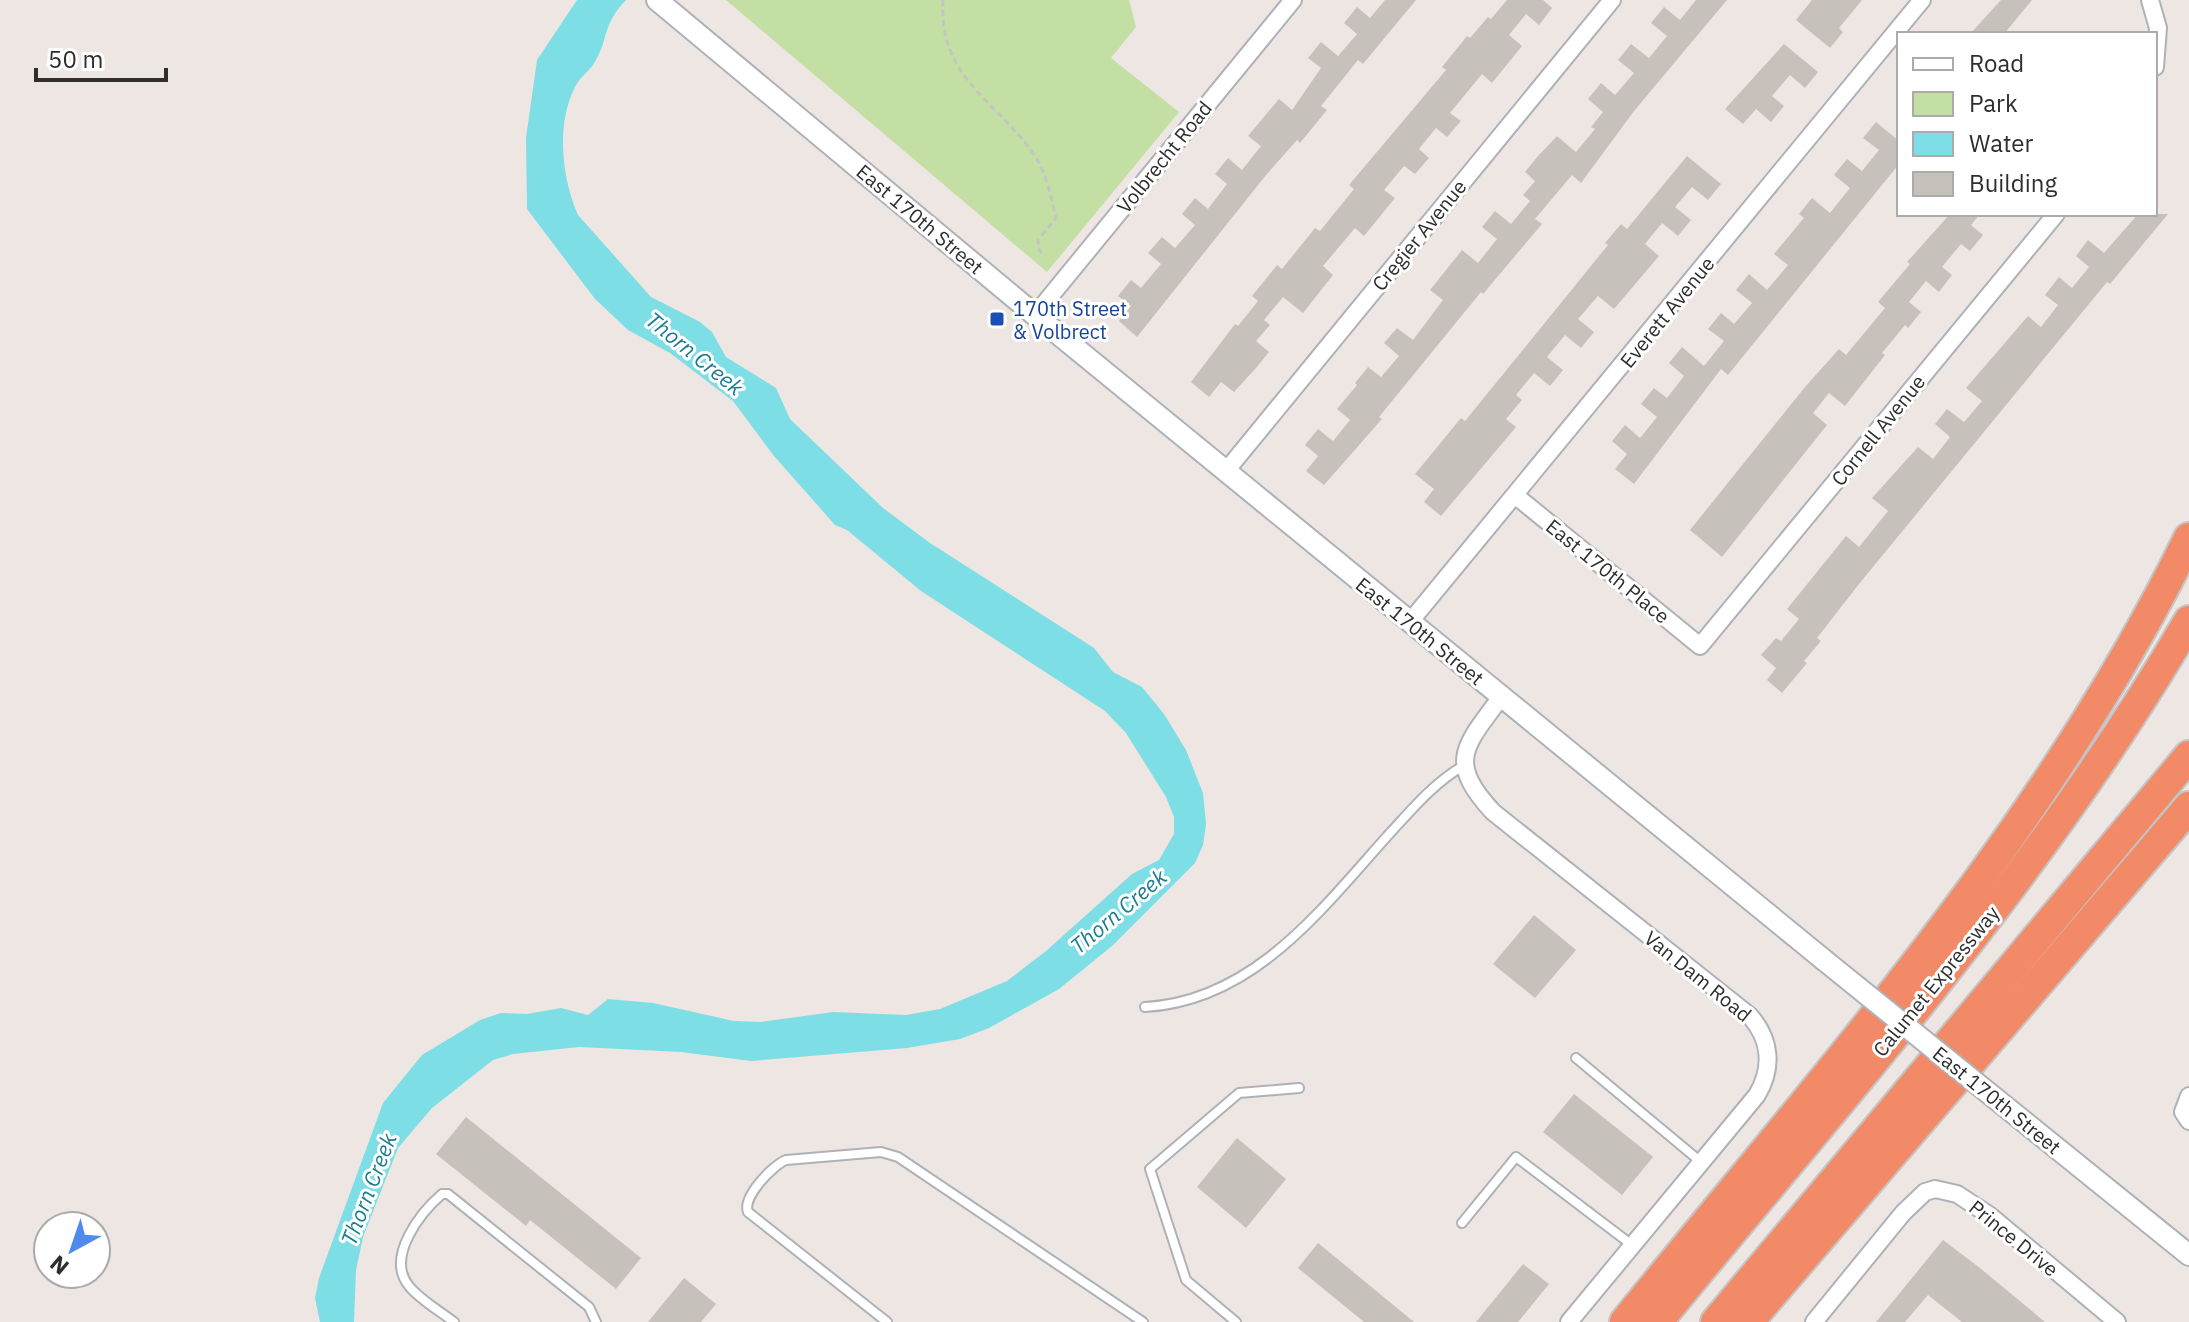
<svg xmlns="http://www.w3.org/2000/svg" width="2189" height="1322" font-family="'IBM Plex Sans',sans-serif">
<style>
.green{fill:#c3dfa3}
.water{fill:#7edee6}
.building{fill:#c7c1bc}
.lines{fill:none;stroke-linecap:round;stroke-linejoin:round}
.service-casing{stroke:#aeb2b8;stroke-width:12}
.minor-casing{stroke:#aeb2b8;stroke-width:20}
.tertiary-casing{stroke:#aeb2b8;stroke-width:24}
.motorway-casing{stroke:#c4c4c4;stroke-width:34}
.path{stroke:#c4c4c4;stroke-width:3;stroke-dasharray:6 4;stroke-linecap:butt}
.service{stroke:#fff;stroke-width:8}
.minor{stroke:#fff;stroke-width:16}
.tertiary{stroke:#fff;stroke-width:20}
.motorway{stroke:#f28a68;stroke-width:30}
.tertiary-bridge-casing{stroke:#aeb2b8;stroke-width:24;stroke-linecap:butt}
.tertiary-bridge{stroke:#fff;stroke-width:20}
.transit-dot{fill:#1a4fb4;stroke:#fff;stroke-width:3}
.labels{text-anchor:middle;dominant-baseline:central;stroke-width:6;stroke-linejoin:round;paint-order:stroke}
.street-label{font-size:20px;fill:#2e2e2e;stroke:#fff}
.transit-label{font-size:20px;fill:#164399;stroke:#fff;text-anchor:start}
.water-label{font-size:22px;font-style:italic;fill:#197c90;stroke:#fff}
</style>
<rect width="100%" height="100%" fill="#eee6e2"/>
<!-- green -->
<polygon class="green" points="726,0 1129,0 1136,27 1111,58 1179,112 1047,272"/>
<!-- water -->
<path class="water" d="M577,0H626C601,26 609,41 593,65C587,73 578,79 574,89C556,126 562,179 578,215L651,297L700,322L712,332L726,357L776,388L790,419L883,508L930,543L1094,648L1113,672L1142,687L1164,714L1186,750L1203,793L1206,824L1203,845L1195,863L1112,946L1059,989L989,1028L960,1039L907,1048L751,1061L681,1052L579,1047L513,1054L493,1060L432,1108L398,1148L363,1237L356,1270L354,1322H320L315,1298L319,1278L383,1103L422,1055L480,1020L501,1013L527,1014L561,1008L588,1015L608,999L653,1003L734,1021L761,1022L833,1012L906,1015L940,1009L1007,981L1046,951L1132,874L1159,860L1174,834V817L1166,797L1126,733L1105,711L921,591L847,530L835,525L774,456L733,401L670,353L628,330L595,299L527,209L526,138L537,60Z"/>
<!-- building -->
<g class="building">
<polygon points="1385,0 1416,0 1363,64 1358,60 1321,106 1327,110 1300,143 1297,140 1266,175 1137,337 1119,321 1131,306 1118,296 1131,280 1141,288 1161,264 1148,253 1162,237 1175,248 1195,225 1182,214 1195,198 1208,209 1227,184 1215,174 1228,158 1242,170 1261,146 1248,136 1279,99 1292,110 1321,68 1308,58 1321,42 1338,56 1357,34 1344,23 1357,7 1370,18"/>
<polygon points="1507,0 1543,0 1552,8 1539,25 1526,14 1509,35 1522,46 1492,83 1482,74 1450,113 1461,121 1447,137 1436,128 1419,149 1429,158 1415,174 1404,166 1384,190 1395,198 1364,236 1355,228 1323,266 1333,275 1303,313 1283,297 1264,320 1270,325 1256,341 1269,352 1256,368 1234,392 1221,382 1209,397 1191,382 1235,324 1238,326 1258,301 1252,296 1277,265 1282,269 1315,228 1320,231 1354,189 1349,185 1446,70 1442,67 1467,36 1470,38 1488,17 1491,19"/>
<polygon points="1696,0 1727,0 1634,111 1581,183 1572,175 1535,219 1542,224 1483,294 1481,292 1379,417 1382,419 1324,485 1306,471 1318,456 1305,445 1318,429 1333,441 1350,420 1337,409 1357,385 1355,383 1368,367 1381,377 1399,356 1384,343 1397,328 1413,340 1443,300 1430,290 1462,250 1478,263 1497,239 1482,227 1495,211 1511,224 1530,201 1523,195 1535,181 1525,172 1538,156 1557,136 1576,152 1595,129 1591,127 1603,112 1588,99 1601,83 1615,95 1634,73 1618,60 1631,44 1649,58 1667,36 1651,23 1664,7 1680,20"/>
<polygon points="1812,0 1862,0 1839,28 1843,32 1830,48 1796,20"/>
<polygon points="2001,0 2032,0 2004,34 1970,34"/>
<polygon points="1784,44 1818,72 1805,88 1790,75 1772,96 1784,106 1771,122 1756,109 1743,124 1725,109"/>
<polygon points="1876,122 1899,141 1899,164 1728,375 1721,369 1634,484 1615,469 1627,454 1612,441 1625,425 1640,438 1657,417 1641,404 1654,388 1667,398 1684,376 1669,363 1682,347 1704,366 1724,341 1708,329 1721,313 1734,324 1752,303 1736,290 1749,274 1767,290 1788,265 1774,254 1804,218 1799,214 1812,198 1830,213 1850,188 1834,175 1847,159 1862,171 1879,150 1863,138"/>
<polygon points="1687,156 1721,184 1708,200 1692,187 1675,207 1691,220 1678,236 1662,223 1645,244 1659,256 1614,309 1598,296 1578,319 1594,332 1581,348 1565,335 1547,357 1563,370 1550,386 1534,373 1516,395 1522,400 1506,419 1516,427 1441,516 1424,502 1434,489 1415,474 1461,418 1465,421 1608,245 1605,243 1621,224 1627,229"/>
<polygon points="1950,214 1980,214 1971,225 1983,235 1970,251 1961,244 1942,267 1952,275 1939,292 1926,281 1909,302 1921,312 1908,328 1905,325 1882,353 1885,355 1845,406 1829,393 1813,413 1827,425 1722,557 1690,530 1805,387 1839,349 1846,355 1885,308 1878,302 1910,264 1907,262"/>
<polygon points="2138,214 2168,214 2110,284 2107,282 1859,584 1817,638 1821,641 1804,661 1807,663 1782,693 1767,680 1776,668 1761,655 1776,638 1781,641 1799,619 1787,609 1846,536 1859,547 1888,511 1872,498 1918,447 1933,459 1950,437 1935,424 1947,409 1964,422 1982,401 1966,388 2028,316 2041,327 2058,305 2045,295 2059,277 2072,288 2089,267 2076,256 2088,240 2104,253"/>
<polygon points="1534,915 1576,950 1535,998 1493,964"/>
<polygon points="1574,1094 1653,1157 1622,1195 1543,1132"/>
<polygon points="466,1117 641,1258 616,1289 530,1220 526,1226 436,1154"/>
<polygon points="1237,1138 1286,1179 1246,1228 1197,1187"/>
<polygon points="1943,1240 1980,1268 2045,1322 1962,1322 1928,1295 1905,1322 1876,1322"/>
<polygon points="1318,1243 1414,1322 1364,1322 1298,1268"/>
<polygon points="1523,1264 1549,1284 1518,1322 1476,1322"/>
<polygon points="684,1278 716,1304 701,1322 648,1322"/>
</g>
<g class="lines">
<!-- service casing -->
<g class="service-casing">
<g id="service">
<path d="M1145,1007C1255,1001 1323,907 1391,832C1414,807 1434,783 1463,766"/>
<polyline points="1576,1058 1701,1162"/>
<polyline points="1462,1223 1516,1157 1632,1245"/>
<path d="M454,1322C440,1311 420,1300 409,1286C385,1257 421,1212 442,1194H448L589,1307L596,1322"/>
<path d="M887,1322L748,1212C742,1197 773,1165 786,1160L881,1152L898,1157L1143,1322"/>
<polyline points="1236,1322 1186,1280 1150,1169 1239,1093 1299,1088"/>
</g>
</g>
<!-- minor casing -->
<g class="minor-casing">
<g id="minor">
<polyline points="2150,0 2158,28 2155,67"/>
<polyline points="1035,315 1293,0"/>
<polyline points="1226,471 1612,0"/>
<polyline points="1516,496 1700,646 2056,214"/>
<polyline points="1409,623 1922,0"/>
<path d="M1501,697C1465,746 1446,761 1493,812L1750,1016C1771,1040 1773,1068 1757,1095L1569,1322"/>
<polyline points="2189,1096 2183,1112 2189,1121"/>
<polyline points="1814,1322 1903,1213 1925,1192 1935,1189 1957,1194 1989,1215 2117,1322"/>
</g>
</g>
<!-- tertiary casing -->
<g class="tertiary-casing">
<g id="tertiary">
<polyline points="657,0 1035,315 1824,960"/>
<polyline points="2022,1120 2189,1255"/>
</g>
</g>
<!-- motorway casing -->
<g class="motorway-casing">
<g id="motorway">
<path d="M1625,1322C1828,1071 2046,831 2189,538"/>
<path d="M1657,1322C1843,1095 2041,875 2189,621"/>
<polyline points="1716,1322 2189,756"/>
<polyline points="1748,1322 2189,807"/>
</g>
</g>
<!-- path -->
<path class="path" d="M943,0C939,76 990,96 1030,149C1046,169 1050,193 1056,218L1038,240L1039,250L1044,255"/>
<!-- service -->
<use href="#service" class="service"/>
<!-- minor -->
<use href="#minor" class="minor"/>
<!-- tertiary -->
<use href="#tertiary" class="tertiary"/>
<!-- motorway -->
<use href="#motorway" class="motorway"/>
<!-- tertiary-bridge casing -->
<g class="tertiary-bridge-casing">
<polyline id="tertiary-bridge" points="1824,960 2022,1120"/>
</g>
<!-- tertiary-bridge -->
<use href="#tertiary-bridge" class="tertiary-bridge"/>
</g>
<!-- markers -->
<rect class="transit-dot" x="989" y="311" width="16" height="16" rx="4"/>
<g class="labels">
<!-- street labels -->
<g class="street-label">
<text transform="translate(1164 157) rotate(-51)">Volbrecht Road</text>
<text transform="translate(920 219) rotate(40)">East 170th Street</text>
<text transform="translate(1419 235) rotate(-51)">Cregier Avenue</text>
<text transform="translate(1667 312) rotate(-51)">Everett Avenue</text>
<text transform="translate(1878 430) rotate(-51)">Cornell Avenue</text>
<text transform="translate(1608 571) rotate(39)">East 170th Place</text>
<text transform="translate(1420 631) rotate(39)">East 170th Street</text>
<text transform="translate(1698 976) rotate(39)">Van Dam Road</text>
<text transform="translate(1936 981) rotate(-51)">Calumet Expressway</text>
<text transform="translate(1997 1100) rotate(39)">East 170th Street</text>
<text transform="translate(2014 1238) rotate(39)">Prince Drive</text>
</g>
<!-- transit labels -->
<g class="transit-label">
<text x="1013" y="308">170th Street<tspan x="1013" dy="23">&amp; Volbrect</tspan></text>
</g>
<!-- water labels -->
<g class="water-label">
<text transform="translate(695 353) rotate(39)">Thorn Creek</text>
<text transform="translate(1118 911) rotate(-40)">Thorn Creek</text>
<text transform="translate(368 1189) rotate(-69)">Thorn Creek</text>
</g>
</g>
<!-- legend -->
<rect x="1897" y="32" width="260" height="184" fill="#ffffff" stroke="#ababab" stroke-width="2"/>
<rect x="1913" y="58" width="40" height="12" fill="#ffffff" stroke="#ababab" stroke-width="2"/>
<text x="1969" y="72" font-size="24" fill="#2e2e2e">Road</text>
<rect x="1913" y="92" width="40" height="24" fill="#c3dfa3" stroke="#ababab" stroke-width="2"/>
<text x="1969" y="112" font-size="24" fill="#2e2e2e">Park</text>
<rect x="1913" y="132" width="40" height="24" fill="#7edee6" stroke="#ababab" stroke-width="2"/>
<text x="1969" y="152" font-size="24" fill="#2e2e2e">Water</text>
<rect x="1913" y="172" width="40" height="24" fill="#c7c1bc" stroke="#ababab" stroke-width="2"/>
<text x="1969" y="192" font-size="24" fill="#2e2e2e">Building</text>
<!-- north arrow -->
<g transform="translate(72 1250) rotate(220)"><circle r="38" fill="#ffffff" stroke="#ababab" stroke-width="2"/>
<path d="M0-6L14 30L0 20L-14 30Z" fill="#508aec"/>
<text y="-12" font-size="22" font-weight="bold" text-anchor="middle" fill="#2e2e2e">N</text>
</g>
<!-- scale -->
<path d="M36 68v12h130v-12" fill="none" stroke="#2e2e2e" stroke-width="4"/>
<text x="48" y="68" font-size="24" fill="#2e2e2e" stroke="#ffffff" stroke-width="6" paint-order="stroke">50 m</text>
</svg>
